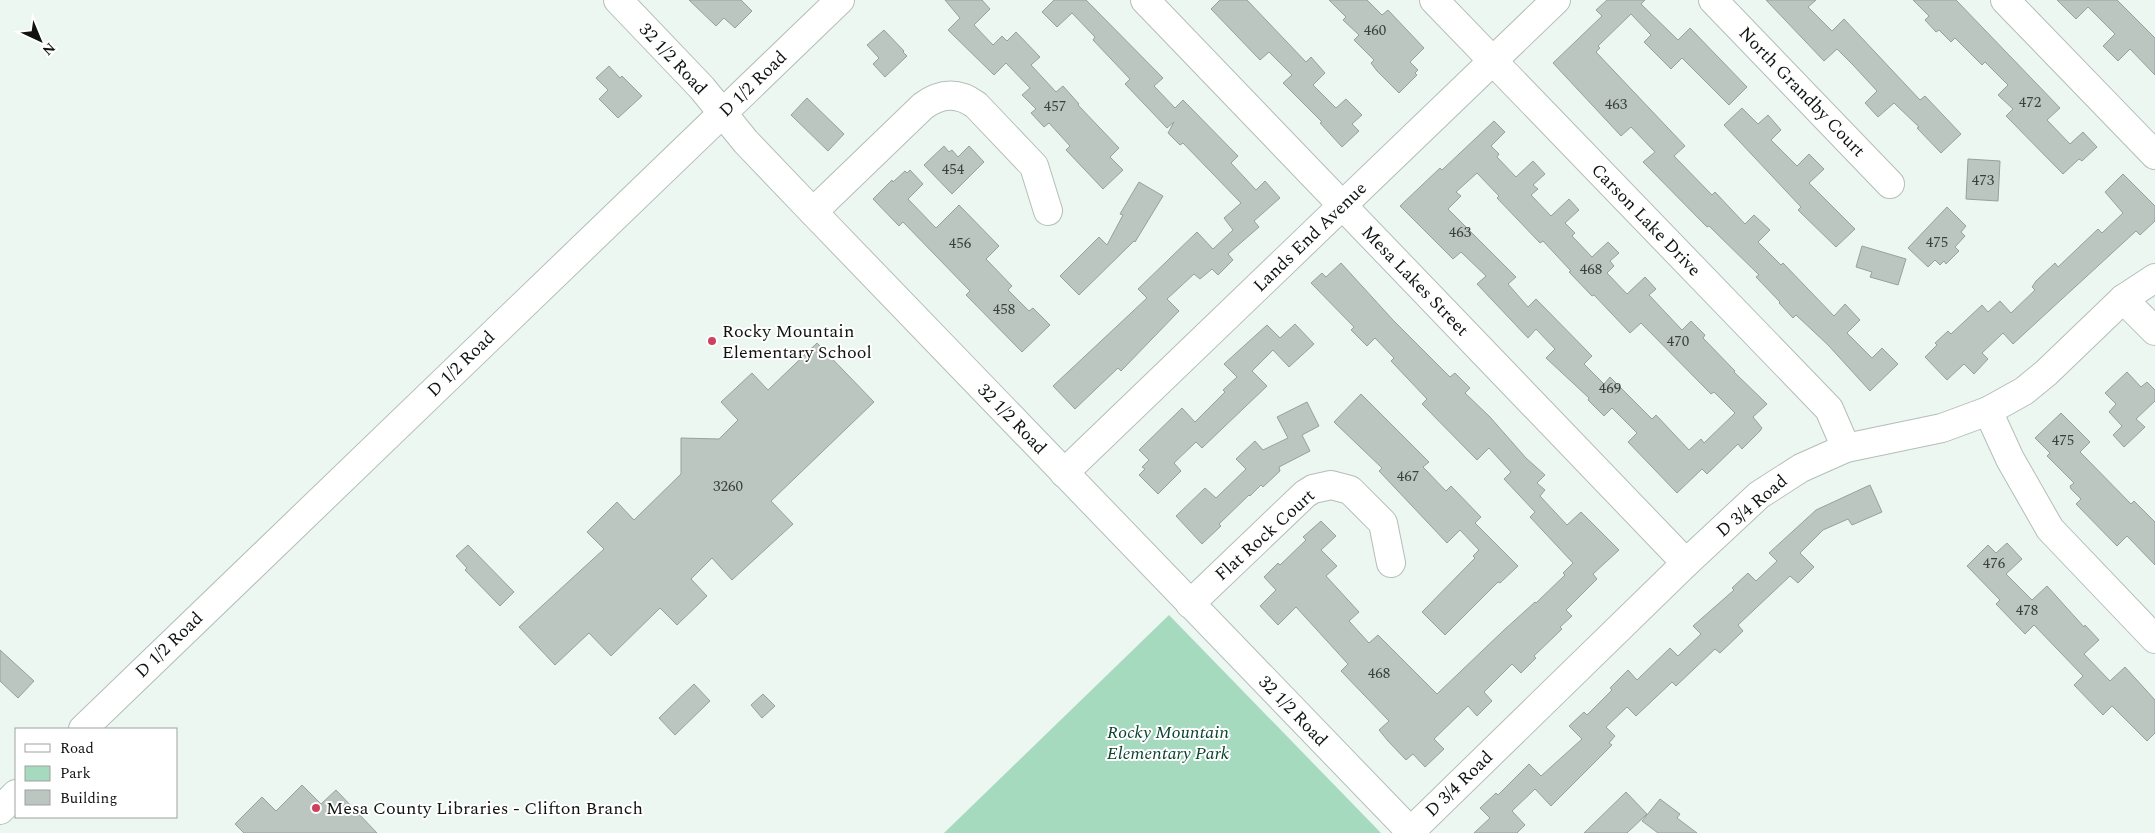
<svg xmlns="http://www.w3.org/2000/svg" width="2155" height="833" font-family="Spectral,serif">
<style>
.green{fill:#a5dabf}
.building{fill:#bcc6c1;stroke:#97a19c;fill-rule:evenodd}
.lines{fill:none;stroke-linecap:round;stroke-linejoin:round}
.minor-casing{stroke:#b4beb8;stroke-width:30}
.major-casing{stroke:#b4beb8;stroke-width:30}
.minor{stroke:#fff;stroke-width:28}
.major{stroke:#fff;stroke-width:28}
.poi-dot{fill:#cf3f5e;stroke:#fff;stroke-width:2}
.labels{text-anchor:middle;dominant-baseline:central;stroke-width:4;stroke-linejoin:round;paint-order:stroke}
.number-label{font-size:15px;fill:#3a403d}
.street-label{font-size:18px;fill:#0f1311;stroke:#fff}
.poi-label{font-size:18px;fill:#0f1311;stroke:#fff;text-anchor:start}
.park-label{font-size:18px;font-style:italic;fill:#0a432e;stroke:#fff}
</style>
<rect width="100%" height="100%" fill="#ecf7f1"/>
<!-- green -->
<polygon class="green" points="1169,615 1381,833 944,833"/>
<!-- building -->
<g class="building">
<polygon points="689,0 741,0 752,11 735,28 724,18 716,26"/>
<polygon points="945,0 982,0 990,9 974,25 993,45 1002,36 1007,41 1016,32 1040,57 1031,65 1056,92 1063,86 1079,104 1078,105 1119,148 1110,157 1123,170 1103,189 1066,150 1070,146 1049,123 1044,127 1031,113 1036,109 1022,95 1030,88 1006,63 994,75 948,30 960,18"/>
<polygon points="1054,0 1086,0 1163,78 1154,86 1175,108 1183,100 1238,156 1231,163 1256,190 1265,181 1280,198 1254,221 1259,227 1228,254 1233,260 1218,275 1212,269 1200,279 1194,274 1167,299 1179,311 1121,371 1118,368 1075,409 1053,386 1147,298 1138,289 1197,232 1213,249 1233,230 1224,218 1241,203 1183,143 1180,145 1168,133 1174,122 1167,128 1125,84 1130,79 1093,40 1095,37 1072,13 1057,27 1042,12"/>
<polygon points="1220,0 1247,0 1306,62 1311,57 1325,73 1313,85 1336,108 1346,99 1362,115 1352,124 1359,131 1342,147 1320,123 1322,122 1283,83 1292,75 1269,52 1260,60 1211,9"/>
<polygon points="1329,0 1367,0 1382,15 1388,10 1424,48 1410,62 1418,70 1415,73 1417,75 1399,93 1377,71 1371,63 1374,60 1354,40 1359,35 1343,20 1346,17"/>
<polygon points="1607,0 1645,0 1641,4 1678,40 1690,28 1747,87 1729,105 1682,58 1671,69 1644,42 1651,35 1631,14 1598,46 1600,48 1596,52 1685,146 1674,156 1712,195 1715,192 1745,224 1754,215 1770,230 1758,242 1781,265 1783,263 1834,316 1845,304 1860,320 1847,333 1872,358 1882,348 1898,364 1870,391 1828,345 1796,315 1793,318 1779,303 1780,302 1756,277 1759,275 1709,226 1707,227 1643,162 1655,152 1631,127 1621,136 1553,63 1602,16 1596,10"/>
<polygon points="1766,0 1816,0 1808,7 1832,31 1844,19 1920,100 1925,96 1961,134 1941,153 1917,128 1919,127 1894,103 1878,117 1865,103 1877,91 1853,65 1837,49 1824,61"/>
<polygon points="1913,0 1956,0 2060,108 2047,120 2070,144 2083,132 2097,147 2082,161 2079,159 2063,174 2006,116 2013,109 1998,95 2008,85 1985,62 1982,65 1955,38 1951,42 1939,30 1936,32 1925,20 1929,16"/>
<polygon points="2057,0 2117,0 2155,38 2155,75 2130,49 2118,61 2103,46 2115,34 2088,7 2076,19"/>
<polygon points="884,30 904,51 903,52 907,56 885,77 873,64 879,58 867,45"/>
<polygon points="609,66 620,78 622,76 642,96 618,118 599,99 608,90 596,78"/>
<polygon points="807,98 844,134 828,151 791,115"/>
<polygon points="1742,108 1758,124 1768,115 1781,130 1771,140 1797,166 1809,154 1824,169 1809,183 1855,229 1836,247 1798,210 1801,207 1724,125"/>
<path d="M1494,121L1505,132L1491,146L1499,154L1497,157L1516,177L1533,161L1545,174L1533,185L1538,189L1531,195L1551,216L1569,199L1579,210L1565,223L1575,233L1572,236L1592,257L1608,242L1619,253L1610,261L1614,266L1607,273L1627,294L1645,277L1656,289L1649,295L1682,330L1691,321L1705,335L1703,338L1735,371L1734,372L1767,404L1753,417L1762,428L1760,431L1742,449L1738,444L1707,474L1702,469L1677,493L1628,442L1637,433L1612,408L1604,416L1588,400L1589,398L1546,358L1555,349L1536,329L1528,338L1477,284L1486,276L1461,252L1453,259L1400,206L1440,168L1442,170ZM1477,173L1499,196L1497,198L1540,243L1543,241L1571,271L1569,272L1592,296L1594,295L1630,333L1641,323L1711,394L1714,392L1735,413L1704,443L1701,439L1689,450L1656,415L1652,419L1610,377L1604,384L1584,364L1592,356L1536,299L1528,307L1508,284L1516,277L1448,209L1461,196L1456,192Z"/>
<polygon points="944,146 949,152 952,150 958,157 969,146 984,162 952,194 924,165"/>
<polygon points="1968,159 2000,161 1998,201 1966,199"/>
<polygon points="910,170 923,184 908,199 936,228 959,205 999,246 986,259 1012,286 1008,290 1029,311 1033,308 1050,325 1022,352 966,295 970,291 903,222 899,226 873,199 892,180 893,182 905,171 907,173"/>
<polygon points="2123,174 2155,206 2155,221 2140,235 2136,231 2013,344 2003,333 1982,353 1988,359 1974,374 1964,364 1947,380 1925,357 1937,345 1935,343 1948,331 1951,334 1982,305 1988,312 2000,301 2011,313 2035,290 2032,287 2036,281 2055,263 2058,267 2098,229 2102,233 2123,213 2105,192"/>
<polygon points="1139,182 1163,196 1135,242 1134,241 1079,295 1060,276 1099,237 1107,245 1123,215 1120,214"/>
<polygon points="1947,207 1966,226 1961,232 1965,236 1955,247 1959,251 1946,264 1944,261 1940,265 1935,260 1928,267 1908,248"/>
<polygon points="1862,246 1906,259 1898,285 1870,277 1872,272 1856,267"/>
<polygon points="1341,263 1393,320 1450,377 1455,373 1470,388 1465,393 1490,417 1526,458 1545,475 1537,483 1545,490 1540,496 1567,525 1581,512 1619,550 1593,574 1597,579 1566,610 1572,616 1560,627 1562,629 1534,656 1536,658 1521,673 1512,664 1484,692 1492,701 1477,716 1468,706 1434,739 1444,749 1425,767 1413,754 1406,760 1388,741 1379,730 1389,721 1341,671 1348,664 1296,607 1278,625 1260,606 1276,590 1264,577 1278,563 1280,565 1306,540 1303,537 1321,521 1336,536 1321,550 1337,566 1326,576 1359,612 1349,621 1369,643 1378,635 1437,694 1504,630 1535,602 1536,603 1565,575 1563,573 1573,563 1530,517 1535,512 1504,479 1511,472 1489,448 1477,460 1422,404 1427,399 1391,361 1394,358 1375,338 1367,346 1351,330 1354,327 1311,283 1322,273 1326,277"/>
<polygon points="1295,324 1314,344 1289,367 1273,350 1252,371 1267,386 1202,448 1196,442 1174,463 1181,471 1158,494 1139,475 1145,469 1142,467 1149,460 1139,450 1182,408 1195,422 1225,392 1223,390 1237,377 1224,364 1267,325 1280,338"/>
<polygon points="817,343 874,402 771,501 793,524 732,580 712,558 691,579 707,596 677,625 660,608 611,656 589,633 555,665 519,627 604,549 587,532 617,502 634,520 681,474 681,438 719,439 738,420 721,402 752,373 768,390"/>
<polygon points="2127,372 2141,387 2147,382 2155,390 2155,401 2136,419 2145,427 2124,447 2113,435 2122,426 2109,412 2116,404 2105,393"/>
<polygon points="1361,394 1429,462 1423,467 1446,491 1451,486 1481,517 1475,523 1518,566 1500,583 1498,582 1445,635 1422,612 1475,558 1473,556 1479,550 1460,530 1447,543 1379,471 1382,468 1334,422"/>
<polygon points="1307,402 1319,426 1302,435 1310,451 1279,467 1280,471 1263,487 1261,485 1250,496 1249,495 1219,524 1221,526 1202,544 1176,516 1205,488 1216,498 1246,469 1236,459 1255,441 1263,450 1288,438 1277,417"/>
<polygon points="2061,413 2090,442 2080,452 2131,504 2134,501 2155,522 2155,565 2127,536 2117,546 2076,504 2081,499 2071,489 2070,486 2074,483 2047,456 2050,453 2035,438"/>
<polygon points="1870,485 1882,512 1852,525 1848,519 1823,530 1800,553 1814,567 1798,583 1790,576 1738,625 1743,631 1720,653 1715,649 1676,686 1672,682 1636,716 1627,707 1606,727 1615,736 1609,743 1612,745 1551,806 1535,789 1512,811 1525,825 1517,833 1474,833 1490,818 1480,808 1496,793 1498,795 1529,764 1541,776 1582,739 1569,726 1584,712 1587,715 1612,690 1610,688 1628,670 1637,680 1670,648 1678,656 1701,634 1693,626 1734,590 1732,588 1748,573 1756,581 1777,561 1769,553 1816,510"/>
<polygon points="2007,543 2022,559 2006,574 2032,600 2047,586 2084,627 2085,625 2099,640 2084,654 2110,681 2125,667 2155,700 2155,733 2147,741 2112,706 2103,715 2074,685 2083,676 2034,625 2025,634 1996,604 2000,600 1967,566 1988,545 1996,553"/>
<polygon points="468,545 514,592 500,606 465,570 467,568 456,556"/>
<polygon points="0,650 34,681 18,698 0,681"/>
<polygon points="694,684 710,701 675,735 659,718"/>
<polygon points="763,694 775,706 762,718 751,705"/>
<polygon points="302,785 321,804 336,790 377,833 244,833 235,824 262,797 276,811"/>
<polygon points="1626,792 1647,814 1627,833 1584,833"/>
<polygon points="1660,799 1680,814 1677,818 1697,833 1658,833 1642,821"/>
</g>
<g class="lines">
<!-- minor casing -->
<g class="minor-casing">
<g id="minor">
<polyline points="618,0 702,88 746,142 813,212 1412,833"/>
<polyline points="1145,0 1686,563"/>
<polyline points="1434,0 1829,409 1846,448"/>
<polyline points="1713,0 1890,184"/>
<polyline points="2005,0 2155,155"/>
<path d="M813,212L923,106C941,93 958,92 976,105L1034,166L1048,211"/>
<polyline points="2123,299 2155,331"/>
<polyline points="1988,411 2010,459 2050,529 2155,639"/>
<polyline points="1064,473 1556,0"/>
<polyline points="1190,604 1305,494 1313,489 1331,485 1350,490 1383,523 1391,563"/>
<polyline points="1410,832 1686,563 1759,495 1801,468 1846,448 1942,428 1988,411 2024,391 2046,373 2123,299 2155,278"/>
</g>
</g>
<!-- major casing -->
<g class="major-casing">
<g id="major">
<polyline points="83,729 840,0"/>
<polyline points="0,810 16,794"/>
</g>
</g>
<!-- minor -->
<use href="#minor" class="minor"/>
<!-- major -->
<use href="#major" class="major"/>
</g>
<!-- markers -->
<g class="poi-dot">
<circle cx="712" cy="341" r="5"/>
<circle cx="316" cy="808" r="5"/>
</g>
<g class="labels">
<!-- number labels -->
<g class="number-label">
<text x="1375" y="30">460</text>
<text x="2030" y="102">472</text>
<text x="1616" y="104">463</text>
<text x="1055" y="106">457</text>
<text x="953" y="169">454</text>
<text x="1983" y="180">473</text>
<text x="1460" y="232">463</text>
<text x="1937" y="242">475</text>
<text x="960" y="243">456</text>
<text x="1591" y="269">468</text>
<text x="1004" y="309">458</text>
<text x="1678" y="341">470</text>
<text x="1610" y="388">469</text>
<text x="2063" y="440">475</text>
<text x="1408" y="476">467</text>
<text x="728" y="486">3260</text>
<text x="1994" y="563">476</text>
<text x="2027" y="610">478</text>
<text x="1379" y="673">468</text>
</g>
<!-- street labels -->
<g class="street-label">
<text transform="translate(673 59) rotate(47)">32 1/2 Road</text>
<text transform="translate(753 84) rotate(-44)">D 1/2 Road</text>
<text transform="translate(1802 92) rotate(46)">North Grandby Court</text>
<text transform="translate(1646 220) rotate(46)">Carson Lake Drive</text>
<text transform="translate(1310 237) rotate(-44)">Lands End Avenue</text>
<text transform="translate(1415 281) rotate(46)">Mesa Lakes Street</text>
<text transform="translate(461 364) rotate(-44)">D 1/2 Road</text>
<text transform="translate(1012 419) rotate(46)">32 1/2 Road</text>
<text transform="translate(1752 506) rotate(-40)">D 3/4 Road</text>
<text transform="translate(1265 535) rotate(-42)">Flat Rock Court</text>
<text transform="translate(169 645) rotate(-44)">D 1/2 Road</text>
<text transform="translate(1293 711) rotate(46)">32 1/2 Road</text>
<text transform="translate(1459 784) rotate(-44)">D 3/4 Road</text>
</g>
<!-- poi labels -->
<g class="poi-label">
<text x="722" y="331">Rocky Mountain<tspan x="722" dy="21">Elementary School</tspan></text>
<text x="326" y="808">Mesa County Libraries - Clifton Branch</text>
</g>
<!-- park labels -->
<g class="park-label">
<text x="1168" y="732">Rocky Mountain<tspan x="1168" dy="21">Elementary Park</tspan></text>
</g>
</g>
<!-- legend -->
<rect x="15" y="728" width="162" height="90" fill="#ffffff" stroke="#9fa1a0"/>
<rect x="25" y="744" width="25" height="8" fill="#ffffff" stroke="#9fa1a0"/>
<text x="60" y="753" font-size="15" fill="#0f1311">Road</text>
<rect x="25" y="766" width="25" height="15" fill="#a5dabf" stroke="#9fa1a0"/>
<text x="60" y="778" font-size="15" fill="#0f1311">Park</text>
<rect x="25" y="790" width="25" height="15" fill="#bcc6c1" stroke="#9fa1a0"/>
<text x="60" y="803" font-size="15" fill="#0f1311">Building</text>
<!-- north arrow -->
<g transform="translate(40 40) rotate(136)" stroke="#ffffff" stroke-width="4" paint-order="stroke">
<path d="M0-4L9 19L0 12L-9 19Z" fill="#0f1311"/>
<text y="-8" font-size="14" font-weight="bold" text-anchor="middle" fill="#0f1311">N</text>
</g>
</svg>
